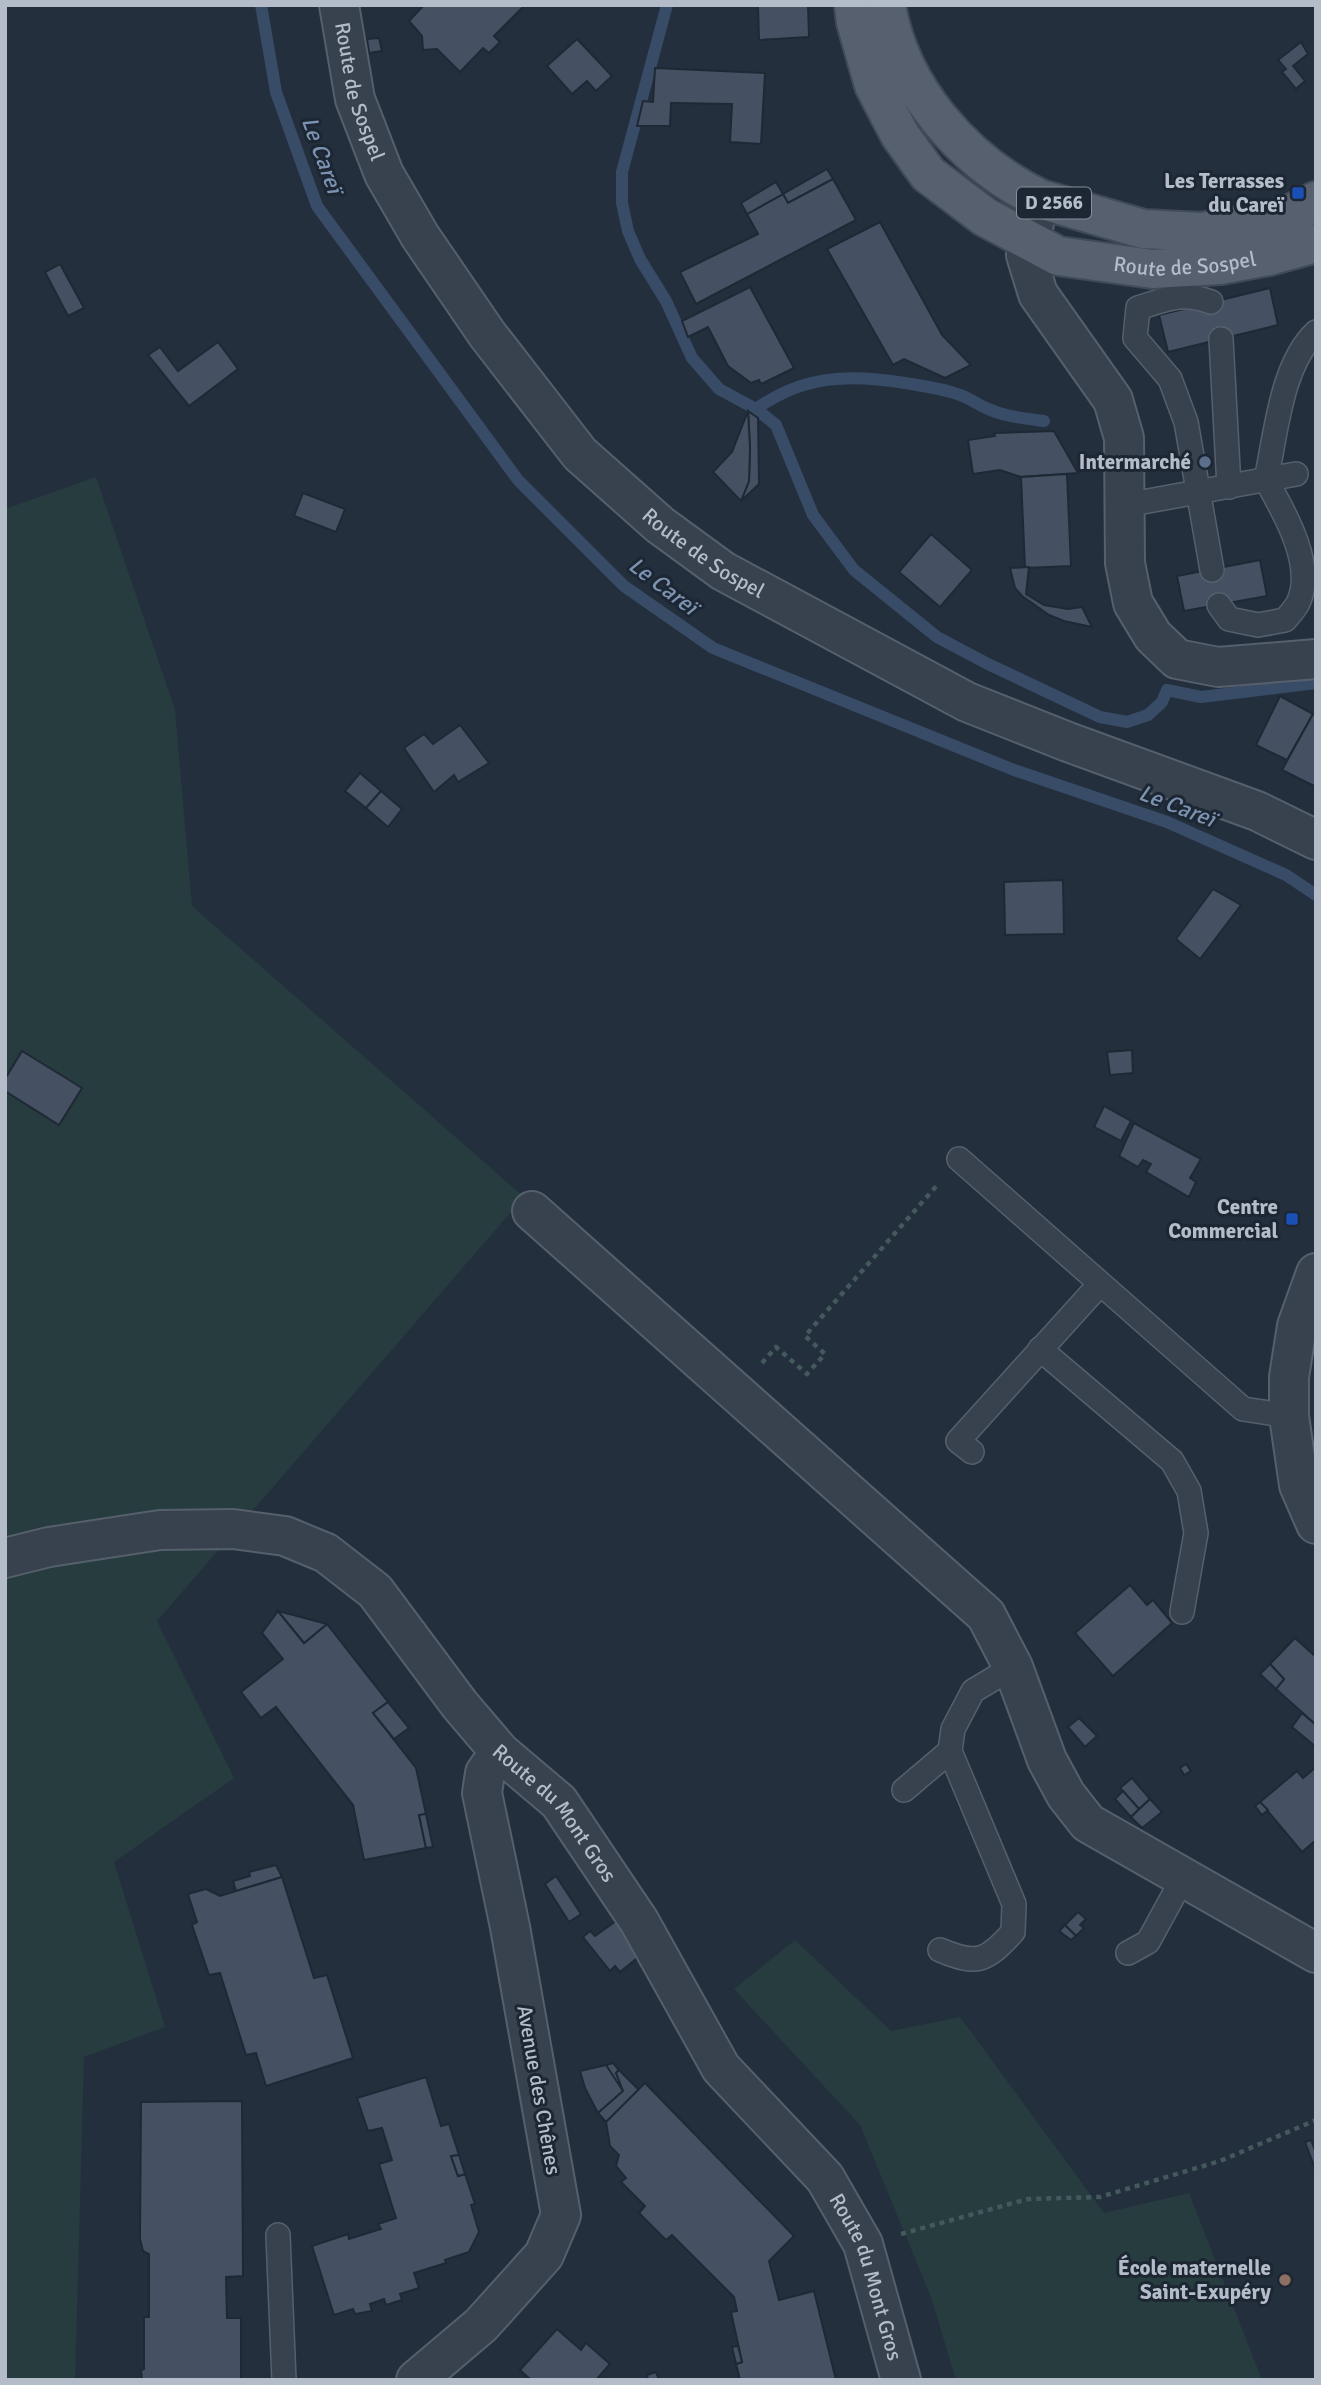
<svg xmlns="http://www.w3.org/2000/svg" width="1321" height="2385" font-family="Signika,sans-serif">
<style>
.green{fill:#263c3f}
.lines{fill:none;stroke-linecap:round;stroke-linejoin:round}
.stream{stroke:#394c67;stroke-width:12}
.building{fill:#455162;stroke:#1f2835;stroke-width:2}
.service-casing{stroke:#565f6c;stroke-width:26}
.minor-casing{stroke:#565f6c;stroke-width:42}
.tertiary-casing{stroke:#565f6c;stroke-width:42}
.primary-casing{stroke:#414a57;stroke-width:42}
.path{stroke:#44595c;stroke-width:4.5;stroke-dasharray:5 5;stroke-linecap:butt}
.service{stroke:#38414e;stroke-width:23}
.minor{stroke:#38414e;stroke-width:38}
.tertiary{stroke:#38414e;stroke-width:38}
.primary{stroke:#56606e;stroke-width:38}
.transit-dot{fill:#1a4fb4;stroke:#1d2633;stroke-width:2.5}
.service-dot{fill:#5c6f8a;stroke:#1d2633;stroke-width:2.5}
.education-dot{fill:#8d6e63;stroke:#1d2633;stroke-width:2.5}
.labels{text-anchor:middle;dominant-baseline:central;stroke-width:6;stroke-linejoin:round;paint-order:stroke}
.shield{fill:#1d2633;stroke:#878f9c;stroke-width:2}
.shield-label{font-size:19px;font-weight:bold;fill:#b4bcc9}
.street-label{font-size:21px;fill:#b4bcc9;stroke:#1d2633}
.poi-label{font-size:21px;font-weight:bold;fill:#b4bcc9;stroke:#1d2633;text-anchor:end}
.water-label{font-size:23px;font-style:italic;fill:#7c92b1;stroke:#1d2633}
</style>
<rect width="100%" height="100%" fill="#242f3e"/>
<!-- green -->
<g class="green">
<polygon points="96,477 175,710 192,906 524,1197 157,1621 234,1778 114,1862 165,2027 84,2057 75,2380 5,2380 5,509"/>
<polygon points="795,1940 891,2031 960,2017 1104,2213 1189,2193 1262,2380 956,2380 931,2297 860,2125 734,1989"/>
</g>
<g class="lines">
<!-- stream -->
<g class="stream">
<polyline points="261,5 276,92 317,206 518,480 624,586 713,648 1014,770 1167,822 1286,875 1316,895"/>
<polyline points="667,5 622,172 622,203 628,231 640,259 666,301 692,358 719,389 756,409 776,425 813,515 854,570 937,637 988,664 1100,717 1127,722 1148,715 1162,702 1167,690 1201,697 1316,683"/>
<path d="M756,409C804,375 848,374 905,383C922,386 941,388 957,394C968,397 977,404 986,408C1005,417 1024,418 1044,421"/>
</g>
</g>
<!-- building -->
<g class="building">
<polygon points="424,5 525,5 494,36 500,42 489,53 483,48 460,72 437,49 423,50 422,36 409,21"/>
<polygon points="758,5 808,5 809,37 759,40"/>
<polygon points="379,38 382,51 369,53 367,39"/>
<polygon points="577,39 612,76 596,91 587,81 572,94 547,66"/>
<polygon points="1301,42 1308,54 1293,66 1305,81 1296,89 1282,72 1286,69 1278,60"/>
<polygon points="655,68 765,73 761,144 730,142 732,104 671,103 670,126 637,126 643,101 653,102"/>
<polygon points="827,169 833,179 788,203 783,194"/>
<polygon points="833,179 856,220 696,304 680,272 758,234 747,214 783,194 788,203"/>
<polygon points="776,182 783,194 747,214 741,203"/>
<polygon points="880,222 942,335 971,365 945,378 904,359 893,365 827,249"/>
<polygon points="60,264 84,308 68,316 45,272"/>
<polygon points="750,287 794,368 761,384 759,380 751,383 728,366 708,327 688,337 682,321"/>
<polygon points="1270,288 1278,325 1168,352 1159,315"/>
<polygon points="218,342 238,369 189,406 148,355 160,347 178,371"/>
<polygon points="748,411 758,418 759,484 741,501 749,481 750,448"/>
<polygon points="748,411 750,448 749,481 741,501 713,472 732,452"/>
<polygon points="1054,431 1078,473 1021,477 1000,470 973,474 968,440 995,436 994,433"/>
<polygon points="1067,474 1071,566 1025,568 1021,477"/>
<polygon points="303,493 345,509 336,532 294,516"/>
<polygon points="931,534 972,570 940,607 899,572"/>
<polygon points="1260,560 1267,596 1184,611 1177,576"/>
<polygon points="1029,567 1026,594 1044,605 1068,609 1082,607 1092,627 1064,621 1049,615 1022,596 1015,588 1010,568"/>
<polygon points="1280,696 1313,714 1287,760 1256,745"/>
<polygon points="1313,714 1316,716 1316,787 1282,770"/>
<polygon points="460,725 489,763 458,782 454,775 434,792 404,748 424,734 433,744"/>
<polygon points="360,773 381,791 366,808 345,791"/>
<polygon points="381,791 402,809 388,827 366,808"/>
<polygon points="1063,880 1064,934 1005,935 1004,882"/>
<polygon points="1213,889 1241,905 1200,959 1176,939"/>
<polygon points="1132,1050 1133,1073 1110,1075 1107,1052"/>
<polygon points="22,1051 82,1088 59,1125 5,1091 5,1079"/>
<polygon points="1104,1106 1131,1121 1121,1141 1094,1127"/>
<polygon points="1134,1123 1201,1159 1190,1178 1196,1182 1189,1197 1146,1172 1151,1164 1143,1160 1138,1167 1119,1156"/>
<polygon points="1130,1585 1147,1605 1153,1600 1172,1623 1113,1676 1075,1633"/>
<polygon points="278,1611 304,1643 327,1624 388,1702 373,1713 416,1768 426,1814 419,1815 426,1848 364,1860 353,1805 276,1707 261,1718 241,1692 283,1659 262,1633"/>
<polygon points="278,1611 327,1624 304,1643"/>
<polygon points="1295,1638 1316,1657 1316,1725 1276,1689 1284,1679 1270,1664"/>
<polygon points="1270,1664 1284,1679 1276,1689 1260,1674"/>
<polygon points="388,1702 409,1728 394,1739 373,1713"/>
<polygon points="1302,1713 1316,1725 1316,1747 1292,1727"/>
<polygon points="1079,1718 1097,1736 1085,1747 1068,1727"/>
<polygon points="1186,1764 1191,1771 1184,1775 1180,1768"/>
<polygon points="1316,1767 1316,1840 1302,1852 1260,1802 1297,1771 1303,1778"/>
<polygon points="1132,1778 1150,1799 1139,1809 1120,1788"/>
<polygon points="1123,1791 1139,1809 1131,1817 1115,1799"/>
<polygon points="1150,1799 1162,1812 1142,1828 1131,1817"/>
<polygon points="1260,1802 1268,1810 1262,1815 1255,1806"/>
<polygon points="426,1814 433,1847 426,1848 419,1815"/>
<polygon points="276,1865 282,1877 236,1891 233,1881 250,1876 249,1872"/>
<polygon points="556,1876 581,1914 569,1922 545,1884"/>
<polygon points="282,1877 314,1978 327,1975 353,2058 266,2086 256,2053 246,2055 220,1973 209,1975 192,1925 197,1922 188,1894 206,1889 220,1896"/>
<polygon points="1078,1912 1086,1919 1080,1925 1084,1928 1076,1936 1065,1925"/>
<polygon points="616,1921 641,1955 620,1972 615,1966 610,1971 583,1937 590,1931 595,1936"/>
<polygon points="1065,1925 1076,1936 1071,1940 1059,1931"/>
<polygon points="613,2063 619,2070 616,2073 623,2091 607,2069 606,2065"/>
<polygon points="606,2065 623,2091 598,2113 585,2088 580,2071"/>
<polygon points="619,2070 639,2090 606,2122 598,2113 623,2091 616,2073"/>
<polygon points="426,2077 441,2126 449,2124 459,2155 451,2156 458,2176 465,2174 475,2204 471,2205 479,2232 469,2252 445,2260 446,2263 414,2273 419,2288 400,2294 402,2300 386,2305 384,2299 370,2304 372,2311 355,2314 353,2309 334,2315 312,2246 348,2234 349,2239 381,2229 378,2224 396,2218 379,2164 392,2160 382,2128 368,2131 357,2098"/>
<polygon points="645,2083 794,2236 769,2261 779,2300 814,2291 836,2380 740,2380 736,2364 742,2362 731,2312 737,2311 734,2297 672,2235 666,2240 639,2213 645,2206 621,2182 626,2178 616,2166 619,2155 610,2146 606,2122"/>
<polygon points="242,2101 243,2276 226,2277 227,2318 241,2318 241,2380 142,2380 141,2370 144,2369 144,2317 149,2317 149,2254 143,2251 140,2239 141,2102"/>
<polygon points="1311,2140 1316,2153 1316,2171 1305,2142"/>
<polygon points="459,2155 465,2174 458,2176 451,2156"/>
<polygon points="557,2329 581,2350 586,2343 610,2364 596,2380 531,2380 520,2370"/>
<polygon points="738,2346 742,2362 736,2364 732,2347"/>
<polygon points="656,2372 659,2380 648,2380 647,2375"/>
</g>
<g class="lines">
<!-- service casing -->
<g class="service-casing">
<g id="service">
<path d="M1211,302C1182,291 1167,299 1138,308L1135,338L1170,379L1186,422L1212,570"/>
<polyline points="1221,339 1229,487"/>
<polyline points="1126,505 1296,474"/>
<path d="M1219,605L1229,619L1258,625L1285,620C1289,615 1295,609 1298,603C1316,566 1284,512 1266,480C1276,434 1281,365 1316,332"/>
<polyline points="959,1159 1243,1409 1289,1416"/>
<polyline points="1040,1349 1172,1461 1189,1491 1196,1533 1182,1612"/>
<polyline points="972,1452 958,1441 1100,1284"/>
<polyline points="904,1790 950,1751"/>
<path d="M940,1950C978,1966 986,1961 1013,1932L1014,1904L950,1751L953,1729L973,1691L1013,1667"/>
<polyline points="1128,1953 1148,1942 1183,1878"/>
<polyline points="278,2235 284,2380"/>
</g>
</g>
<!-- minor casing -->
<g class="minor-casing">
<g id="minor">
<polyline points="532,1211 986,1615 1013,1667 1047,1760 1066,1795 1088,1823 1316,1953"/>
<path id="s1" d="M5,1558L49,1547L160,1530L233,1529L285,1536L326,1553L375,1591L460,1705L500,1752L559,1802L639,1921L721,2068L825,2178L863,2244L901,2380"/>
<polyline points="416,2380 481,2325 544,2255 561,2215 510,1927 482,1793 485,1773 500,1752"/>
</g>
</g>
<!-- tertiary casing -->
<g class="tertiary-casing">
<g id="tertiary">
<path id="s2" d="M339,5L355,99L384,174L420,236L487,334L580,454L660,525L723,571L967,702L1068,742L1257,811L1316,840"/>
<polyline points="1040,199 1026,255 1038,294 1113,400 1124,438 1125,563 1133,603 1153,636 1177,659 1218,667 1316,659"/>
<polyline points="1316,1273 1297,1326 1289,1377 1289,1416 1299,1485 1316,1524"/>
</g>
</g>
<!-- primary casing -->
<g class="primary-casing">
<g id="primary">
<path id="s3" d="M854,5L856,22L874,85L900,135L928,174L985,217L1058,256L1153,269L1220,265L1269,256L1316,243"/>
<path d="M886,5C900,89 964,162 1040,199L1143,229L1202,232L1285,217L1316,201"/>
</g>
</g>
<!-- path -->
<g class="path">
<polyline points="762,1363 776,1347 807,1374 825,1354 805,1336 939,1183"/>
<polyline points="901,2234 1028,2199 1100,2197 1220,2161 1316,2120"/>
</g>
<!-- service -->
<use href="#service" class="service"/>
<!-- minor -->
<use href="#minor" class="minor"/>
<!-- tertiary -->
<use href="#tertiary" class="tertiary"/>
<!-- primary -->
<use href="#primary" class="primary"/>
</g>
<!-- markers -->
<g class="transit-dot">
<rect x="1291" y="186" width="14" height="14" rx="3.5"/>
<rect x="1285" y="1212" width="14" height="14" rx="3.5"/>
</g>
<circle class="service-dot" cx="1205" cy="462" r="7"/>
<circle class="education-dot" cx="1285" cy="2280" r="7"/>
<g class="labels">
<!-- shield labels -->
<rect class="shield" x="1017" y="187.5" width="74" height="31" rx="5"/>
<g class="shield-label">
<text x="1054" y="203">D 2566</text>
</g>
<!-- street labels -->
<g class="street-label">
<text stroke="none"><textPath href="#s2" startOffset="89">Route de Sospel</textPath></text>
<text stroke="none"><textPath href="#s3" startOffset="469">Route de Sospel</textPath></text>
<text stroke="none"><textPath href="#s2" startOffset="677">Route de Sospel</textPath></text>
<text stroke="none"><textPath href="#s1" startOffset="676">Route du Mont Gros</textPath></text>
<text transform="translate(539 2090) rotate(80)">Avenue des Chênes</text>
<text stroke="none"><textPath href="#s1" startOffset="1242">Route du Mont Gros</textPath></text>
</g>
<!-- poi labels -->
<g class="poi-label">
<text x="1284" y="181">Les Terrasses<tspan x="1284" dy="24">du Careï</tspan></text>
<text x="1191" y="462">Intermarché</text>
<text x="1278" y="1207">Centre<tspan x="1278" dy="24">Commercial</tspan></text>
<text x="1271" y="2268">École maternelle<tspan x="1271" dy="24">Saint-Exupéry</tspan></text>
</g>
<!-- water labels -->
<g class="water-label">
<text transform="translate(322 155) rotate(70)">Le Careï</text>
<text transform="translate(663 586) rotate(37)">Le Careï</text>
<text transform="translate(1177 806) rotate(21)">Le Careï</text>
</g>
</g>
<!-- border -->
<rect width="1321" height="2385" fill="none" stroke="#b4bcc9" stroke-width="14"/>
</svg>
